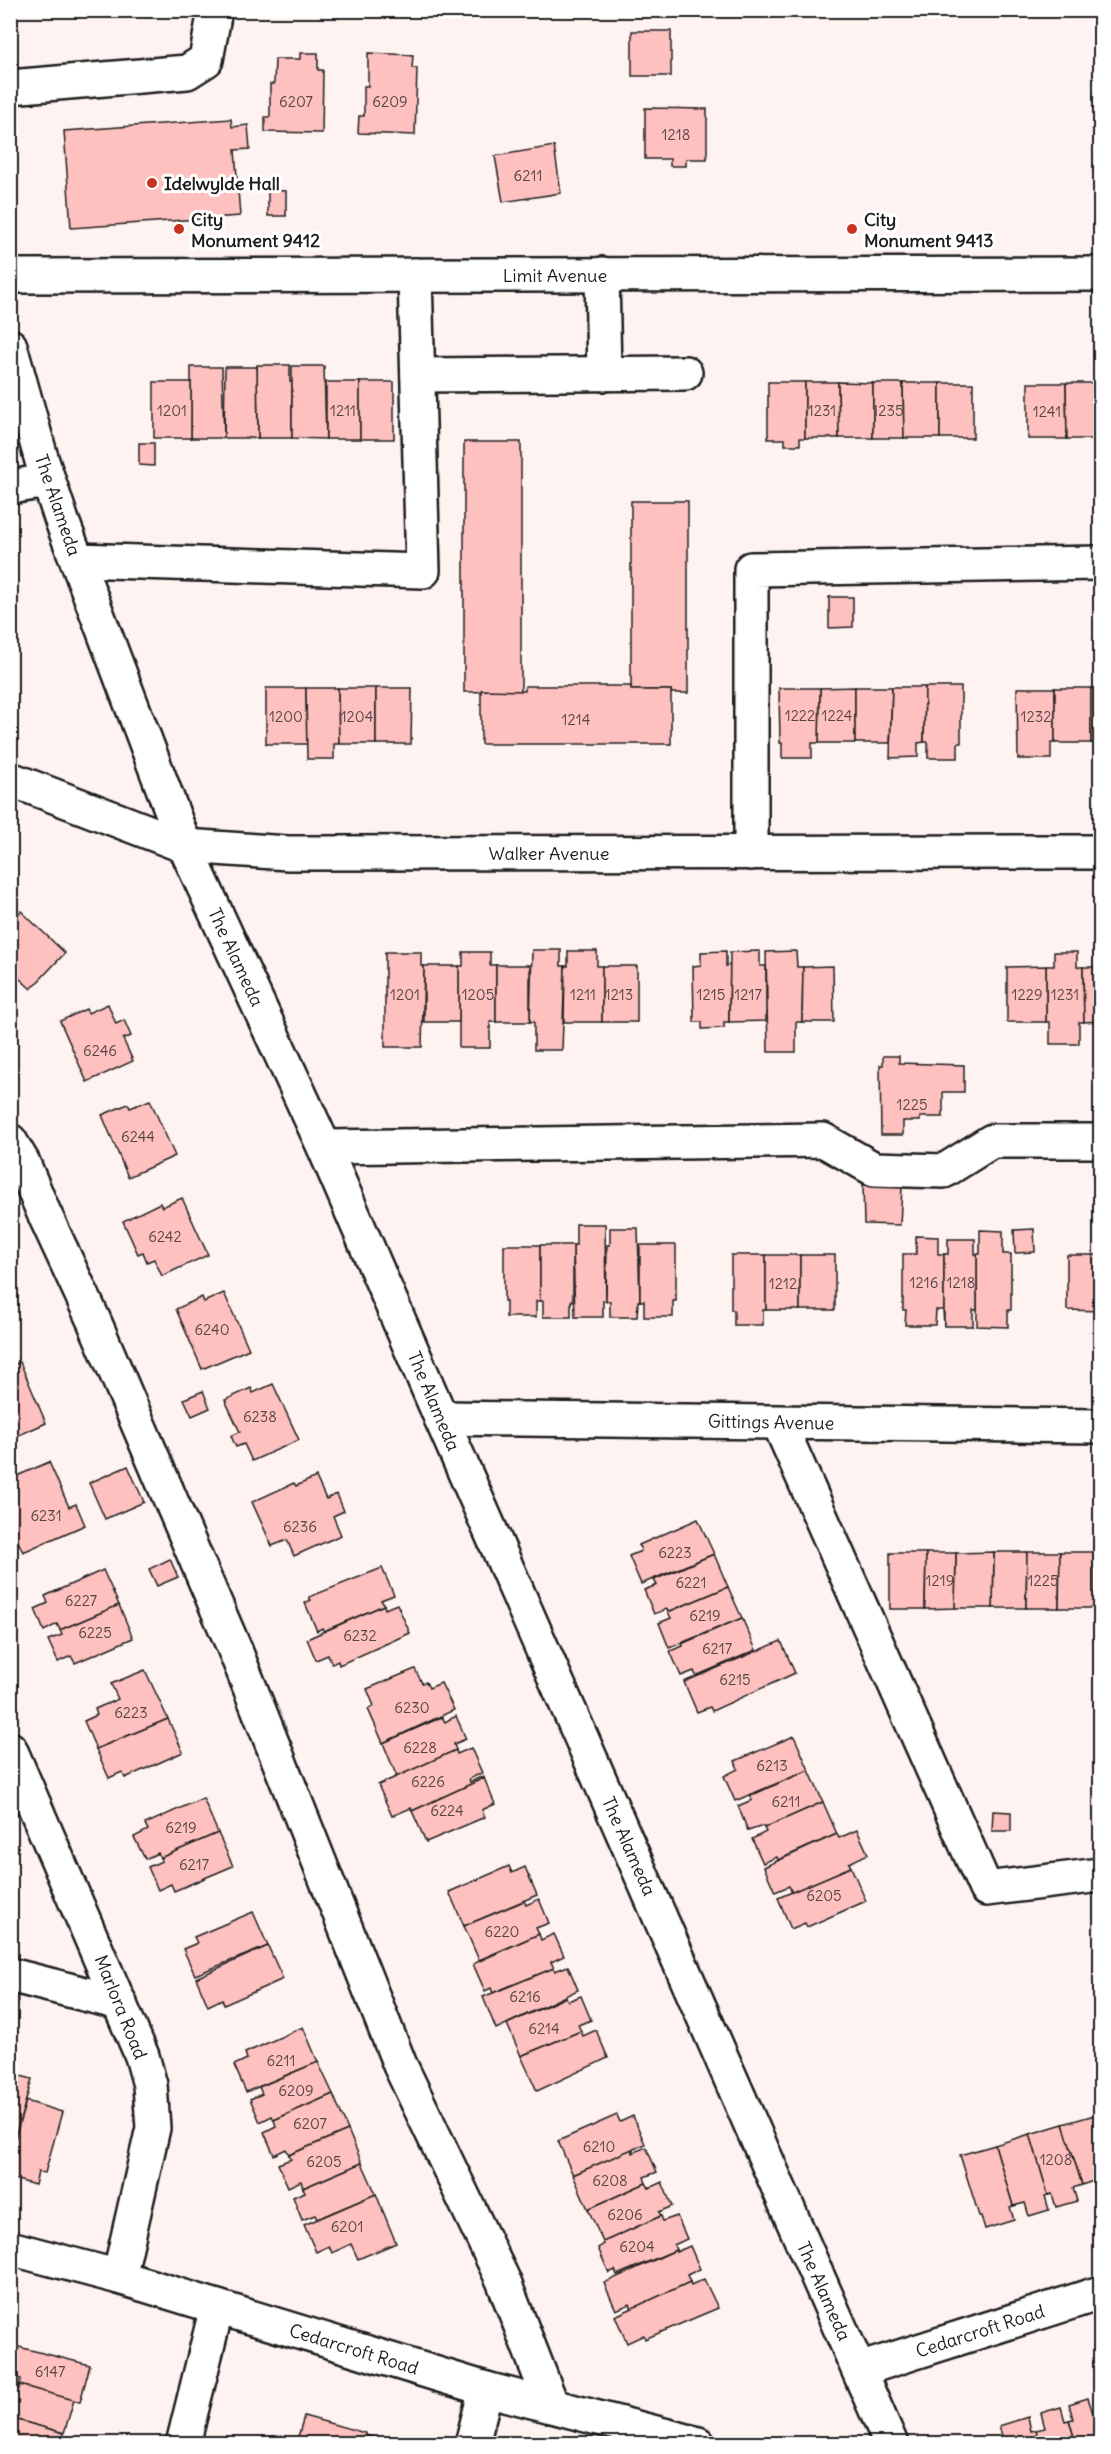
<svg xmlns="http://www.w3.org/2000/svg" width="1111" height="2454" font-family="Delius,sans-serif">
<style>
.building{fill:#fec1bf;stroke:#1c1c1c;stroke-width:1.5}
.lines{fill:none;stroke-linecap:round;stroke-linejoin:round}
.minor-casing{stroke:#1c1c1c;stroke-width:38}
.minor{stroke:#fff;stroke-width:33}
.poi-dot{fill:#c8321e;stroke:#fff;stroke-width:2}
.labels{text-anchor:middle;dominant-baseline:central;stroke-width:6;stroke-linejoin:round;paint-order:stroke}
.number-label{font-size:15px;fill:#544545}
.poi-label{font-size:18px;font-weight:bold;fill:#1c1c1c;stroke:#fff;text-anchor:start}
.street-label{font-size:18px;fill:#1c1c1c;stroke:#fff}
</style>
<rect width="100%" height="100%" fill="#fff3f2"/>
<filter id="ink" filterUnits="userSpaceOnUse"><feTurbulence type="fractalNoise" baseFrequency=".0167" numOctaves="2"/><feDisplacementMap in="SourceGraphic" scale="12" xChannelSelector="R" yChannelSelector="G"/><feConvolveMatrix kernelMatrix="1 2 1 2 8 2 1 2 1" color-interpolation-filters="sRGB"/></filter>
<g filter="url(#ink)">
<!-- building -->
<g class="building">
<rect x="632" y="31" width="39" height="45"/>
<polygon points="300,53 318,53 318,70 323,70 322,133 265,132 265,117 270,117 270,84 274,84 275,59 300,59"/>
<polygon points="368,53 413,55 412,68 417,68 415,135 358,133 359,116 364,116 364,86 368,86"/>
<polygon points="645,108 707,109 707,159 686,159 686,166 670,166 670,159 645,159"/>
<polygon points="231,119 232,127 248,125 250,149 235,150 240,216 71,228 64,131"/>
<polygon points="554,146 561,193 503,202 495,156"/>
<polygon points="268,190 286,191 286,216 268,216"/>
<polygon points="257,365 290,365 290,382 292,382 292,438 258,438"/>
<polygon points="292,366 324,366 326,439 292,438"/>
<polygon points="191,367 222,367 224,438 191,438"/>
<polygon points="225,367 257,367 258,438 224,438"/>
<rect x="154" y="382" width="37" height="56"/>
<rect x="326" y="382" width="34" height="57"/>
<rect x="360" y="382" width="34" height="57"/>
<polygon points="768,382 805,382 805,438 800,438 800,445 785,445 785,439 768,439"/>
<polygon points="805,382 838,382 839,438 805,438"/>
<polygon points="838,382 873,383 873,438 839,438"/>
<polygon points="1100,382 1100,439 1098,439 1097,383"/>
<polygon points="873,383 903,383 904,438 873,438"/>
<polygon points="903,383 940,383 940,438 904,438"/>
<rect x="940" y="383" width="33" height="55"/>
<polygon points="1028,383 1066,383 1067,439 1028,439"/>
<polygon points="1066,383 1097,383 1098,439 1067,439"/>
<polygon points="464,442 521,442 521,691 464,692"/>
<polygon points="139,443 154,443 154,466 139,465"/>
<polygon points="631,501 688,501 688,693 671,693 671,690 631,690"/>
<polygon points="829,597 853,597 853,627 829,628"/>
<polygon points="525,686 631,686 631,690 671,690 671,744 481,744 481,690 525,691"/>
<polygon points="855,687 855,743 819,743 820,688"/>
<polygon points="855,687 892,687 890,743 855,743"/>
<polygon points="892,687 925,687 924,742 918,743 918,757 890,758"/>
<polygon points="925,687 961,687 961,743 958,743 958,758 928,758 928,742 924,742"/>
<polygon points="266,688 306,688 307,744 266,744"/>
<polygon points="306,688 338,688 339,744 334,744 334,759 307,759"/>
<polygon points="338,688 376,688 376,744 339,744"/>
<polygon points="376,688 412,688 411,744 376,744"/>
<polygon points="779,688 820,688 819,743 812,743 812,758 782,758 782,743 780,743"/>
<polygon points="1017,688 1055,688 1055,743 1051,743 1051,759 1018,759"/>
<rect x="1055" y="688" width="36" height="55"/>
<rect x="1091" y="688" width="9" height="55"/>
<polygon points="21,911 65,953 31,989 10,970 10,922"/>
<polygon points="532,950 561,950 561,966 565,966 562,1050 534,1050 534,1022 530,1022"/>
<polygon points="568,951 597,951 597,966 602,966 602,1022 564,1022 565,966 568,966"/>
<polygon points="726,951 726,966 730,965 729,1022 724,1022 724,1028 702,1029 702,1022 694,1022 693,966 701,965 701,952"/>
<polygon points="760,951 760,966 766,966 766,1021 729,1022 730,952"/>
<polygon points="796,951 797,967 803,967 802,1022 796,1022 796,1052 768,1052 766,952"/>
<polygon points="385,952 421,952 421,966 424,966 422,1047 385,1047"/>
<polygon points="463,952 490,952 490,965 496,965 496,1022 490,1022 490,1048 459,1048 459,966 463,966"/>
<polygon points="1054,952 1077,952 1077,967 1083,967 1084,1022 1079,1022 1079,1044 1050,1044 1050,1022 1046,1022 1046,966 1054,966"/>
<rect x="496" y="965" width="34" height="57"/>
<rect x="424" y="966" width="35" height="56"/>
<rect x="602" y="966" width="35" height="56"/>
<polygon points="833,966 834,1022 802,1022 803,967"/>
<polygon points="1046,966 1046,1022 1007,1022 1007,967"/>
<polygon points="1083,967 1100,967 1100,1021 1084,1022"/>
<polygon points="108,1004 116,1024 124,1020 131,1036 123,1039 133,1061 87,1082 60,1021 86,1009 88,1013"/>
<polygon points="883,1056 899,1056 899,1063 964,1065 964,1092 943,1092 943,1117 920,1117 920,1121 903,1121 903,1135 881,1135 880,1065 883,1065"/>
<polygon points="150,1100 175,1156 128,1177 102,1115 128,1104 130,1108"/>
<polygon points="863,1185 902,1187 900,1225 864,1224"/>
<polygon points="182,1198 208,1255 162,1276 154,1259 147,1262 143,1252 138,1254 123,1221 160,1203 162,1207"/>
<polygon points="576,1224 605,1224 606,1301 603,1301 603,1317 575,1317 573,1245 576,1245"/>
<polygon points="610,1228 638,1228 640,1301 638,1301 637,1317 610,1317 610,1301 606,1301 607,1245 610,1245"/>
<polygon points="1034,1229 1035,1252 1015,1253 1014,1230"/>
<polygon points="980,1230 1003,1231 1003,1254 1011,1254 1011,1310 1008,1310 1008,1327 977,1326 977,1254 980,1254"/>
<polygon points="916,1236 938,1237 938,1254 944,1254 944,1326 943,1310 936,1310 935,1325 905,1325 906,1310 903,1310 903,1254 916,1254"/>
<polygon points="948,1239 975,1239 975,1254 977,1254 977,1310 973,1310 973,1326 944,1326 944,1254 948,1254"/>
<polygon points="504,1245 540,1245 540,1301 536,1301 536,1317 506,1317 506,1301 504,1301"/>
<polygon points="540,1245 573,1245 573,1301 571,1301 571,1317 543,1317 543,1301 540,1301"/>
<polygon points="640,1245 676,1245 676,1301 673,1301 673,1317 644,1317 644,1301 640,1301"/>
<polygon points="731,1255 766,1255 766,1310 763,1310 763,1325 734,1325 734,1310 731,1310"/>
<rect x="766" y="1255" width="34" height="55"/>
<rect x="800" y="1255" width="35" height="55"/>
<polygon points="1067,1255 1100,1255 1100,1311 1067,1310"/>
<polygon points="224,1293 249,1349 202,1369 176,1309 202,1297 204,1302"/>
<polygon points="20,1362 46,1423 10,1439 10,1366"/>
<polygon points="273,1384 299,1440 252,1461 244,1444 236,1447 231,1436 240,1432 225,1400 251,1388 253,1393"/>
<polygon points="203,1391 210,1408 192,1416 184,1399"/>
<polygon points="49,1462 69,1507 76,1504 85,1525 23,1552 10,1524 10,1479"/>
<polygon points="128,1466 144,1502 105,1519 89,1483"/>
<polygon points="316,1477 326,1499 337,1494 344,1511 333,1516 341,1535 294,1556 287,1540 272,1546 252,1502 294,1483 296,1486"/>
<polygon points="698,1519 714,1554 641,1584 629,1556 641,1551 639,1545"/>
<polygon points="994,1552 1027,1552 1026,1608 993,1608"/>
<polygon points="994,1552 993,1608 955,1608 956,1553"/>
<polygon points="1027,1552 1060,1552 1059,1608 1026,1608"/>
<polygon points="1060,1552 1095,1552 1095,1608 1059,1608"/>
<polygon points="890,1553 926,1553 925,1609 890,1609"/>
<polygon points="926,1553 956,1553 955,1608 925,1609"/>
<polygon points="714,1554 728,1587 668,1612 667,1609 654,1614 644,1590 657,1585 654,1580"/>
<polygon points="170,1559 178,1577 157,1586 149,1569"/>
<polygon points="382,1568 394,1595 381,1600 384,1605 324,1631 322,1628 317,1631 305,1603 311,1600 309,1597"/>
<polygon points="103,1570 119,1605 60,1630 57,1624 44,1631 35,1609 48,1603 45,1596"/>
<polygon points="728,1587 742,1618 669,1648 659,1623 671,1618 668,1612"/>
<polygon points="397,1604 410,1633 339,1665 338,1661 332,1664 328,1655 316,1660 307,1639 384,1605 385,1609"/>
<polygon points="119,1605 133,1638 75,1663 71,1656 58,1662 48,1640 62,1635 60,1630"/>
<polygon points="742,1618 756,1650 696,1676 694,1671 681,1676 670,1651 683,1646 682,1644 686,1642"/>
<polygon points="781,1641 795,1673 712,1711 710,1707 697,1712 684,1682"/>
<polygon points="415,1669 422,1683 426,1682 429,1688 441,1683 454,1710 383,1743 368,1709 374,1706 367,1689"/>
<polygon points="145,1670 168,1719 96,1749 84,1721 97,1715 95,1709 118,1699 111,1684"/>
<polygon points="456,1716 466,1739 454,1744 456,1750 397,1777 383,1743 442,1717 445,1722"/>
<polygon points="168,1719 183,1752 125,1778 122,1772 109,1778 96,1749"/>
<polygon points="794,1736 809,1770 735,1801 724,1776 738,1769 735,1761"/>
<polygon points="471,1748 482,1773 469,1779 470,1782 483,1776 484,1778 412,1811 411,1808 392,1816 378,1785 456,1750 457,1754"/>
<polygon points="809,1770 823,1802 764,1828 763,1826 748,1831 738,1806 752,1800 750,1796"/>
<polygon points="484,1778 495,1804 482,1810 485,1817 426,1842 412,1811"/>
<polygon points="203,1798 218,1833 160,1858 158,1853 145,1859 134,1837 148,1830 145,1824"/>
<polygon points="823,1802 837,1834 778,1860 777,1857 763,1863 752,1839 766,1832 764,1828"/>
<polygon points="993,1811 1011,1812 1011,1831 992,1831"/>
<polygon points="857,1830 868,1854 849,1863 851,1867 792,1893 789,1886 775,1892 764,1867 837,1834 839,1838"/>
<polygon points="218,1833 233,1866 174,1891 171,1884 158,1890 148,1867 162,1861 160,1858"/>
<polygon points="509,1866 512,1873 525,1867 537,1895 464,1926 449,1892"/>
<polygon points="851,1867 866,1901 807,1927 805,1923 791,1929 778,1898"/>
<polygon points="539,1899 549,1923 536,1928 539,1934 479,1960 464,1926 524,1901 526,1905"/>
<polygon points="253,1912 268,1946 195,1975 183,1949 197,1943 194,1937"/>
<polygon points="539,1934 541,1940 554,1934 564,1956 551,1962 554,1968 493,1993 491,1988 485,1991 473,1964"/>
<polygon points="268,1946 283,1979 224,2005 222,1999 208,2006 196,1978"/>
<polygon points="568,1966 578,1990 496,2029 483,1997 554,1968 555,1971"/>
<polygon points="581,1996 591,2020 578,2025 581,2031 521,2056 507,2024 566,1997 568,2001"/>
<polygon points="303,2027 318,2062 246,2092 234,2065 247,2059 245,2053"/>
<polygon points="596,2030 608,2058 537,2091 521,2056 581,2031 583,2036"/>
<polygon points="318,2062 333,2094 274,2120 272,2116 260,2122 250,2099 262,2094 259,2087"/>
<polygon points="10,2073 32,2079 10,2155"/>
<polygon points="333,2094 348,2130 289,2155 286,2149 274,2155 264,2132 276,2126 274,2120"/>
<polygon points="26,2101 62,2112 45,2173 38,2172 35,2185 10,2178 10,2155"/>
<polygon points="1098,2114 1100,2122 1100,2194 1097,2195 1093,2181 1082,2185 1063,2124"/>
<polygon points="617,2115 620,2122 633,2116 645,2144 573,2175 558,2141"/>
<polygon points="1063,2124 1082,2185 1073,2188 1077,2201 1056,2207 1052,2194 1048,2195 1030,2134"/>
<polygon points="348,2130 362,2163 303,2188 301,2181 288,2187 278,2164 291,2159 289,2155"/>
<polygon points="1030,2134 1048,2195 1045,2196 1049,2210 1029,2216 1025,2203 1013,2206 995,2145"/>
<polygon points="995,2145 1013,2206 1010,2207 1014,2220 985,2229 981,2216 979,2216 960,2155"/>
<polygon points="646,2147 657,2172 644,2177 646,2183 588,2209 573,2175 632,2149 633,2153"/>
<polygon points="362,2163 376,2194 317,2219 315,2215 302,2220 293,2197 305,2192 303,2188"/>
<polygon points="662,2182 672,2206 659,2212 661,2216 603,2242 588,2209 646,2183 649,2188"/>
<polygon points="376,2194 396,2243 358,2259 351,2244 332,2253 329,2246 316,2252 304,2225"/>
<polygon points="661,2216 663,2221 677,2216 687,2239 674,2245 676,2250 617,2275 615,2270 609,2273 598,2248 604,2244 603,2242"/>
<polygon points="690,2246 700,2269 687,2275 690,2282 632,2309 630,2304 616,2310 604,2283 676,2250 676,2252"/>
<polygon points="704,2279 718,2308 645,2339 644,2335 627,2343 615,2316 690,2282 691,2285"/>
<polygon points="15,2346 90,2365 80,2402 19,2385 21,2379 10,2376 10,2362"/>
<polygon points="19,2385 74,2400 64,2433 10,2418 10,2387 19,2389"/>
<polygon points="1088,2398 1093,2413 1100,2410 1100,2444 1076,2444 1069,2420 1073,2419 1069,2404"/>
<polygon points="1061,2407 1065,2421 1069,2420 1076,2444 1040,2444 1036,2430 1045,2428 1041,2413"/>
<polygon points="304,2416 365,2433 365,2435 379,2439 378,2444 296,2444"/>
<polygon points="1028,2417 1031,2431 1036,2430 1040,2444 1001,2444 1000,2440 1003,2439 999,2426"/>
<polygon points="10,2418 64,2433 62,2444 10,2444"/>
</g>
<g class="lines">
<!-- minor casing -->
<g class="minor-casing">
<g id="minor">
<polyline points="10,87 187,72 206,60 215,10"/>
<polyline points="602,274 604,374"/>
<polyline points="10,276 1100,274"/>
<polyline points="10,346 42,461 62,521 185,846 324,1147 441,1418 891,2444"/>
<polyline points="418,375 685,373"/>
<polyline points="10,487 48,481"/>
<polyline points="77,560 423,571 415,275"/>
<polyline points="10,779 185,846 288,853 1100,852"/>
<polyline points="751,853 751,569 1100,563"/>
<polyline points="10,1141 23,1163 43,1211 94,1321 235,1650 400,2065 503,2280 552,2406"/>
<polyline points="324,1147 823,1140 874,1169 944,1171 992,1141 1100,1141"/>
<polyline points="441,1418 1100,1426"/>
<polyline points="779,1423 986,1889 1100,1875"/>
<polyline points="10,1749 142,2056 150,2085 153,2128 119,2277"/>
<polyline points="10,1975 120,2003"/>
<polyline points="10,2248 119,2277 486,2389 698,2444"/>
<polyline points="859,2370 1100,2293"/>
<polyline points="183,2444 217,2307"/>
<polyline points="472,2444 486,2389"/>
</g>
</g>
<!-- minor -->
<use href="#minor" class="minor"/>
</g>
</g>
<!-- markers -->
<g class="poi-dot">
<circle cx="152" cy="183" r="6"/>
<circle cx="179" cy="229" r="6"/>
<circle cx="852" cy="229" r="6"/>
</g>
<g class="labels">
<!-- number labels -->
<g class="number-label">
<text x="296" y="101">6207</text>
<text x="390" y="101">6209</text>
<text x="676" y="134">1218</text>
<text x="528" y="175">6211</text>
<text x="172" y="410">1201</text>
<text x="343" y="410">1211</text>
<text x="822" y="410">1231</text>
<text x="888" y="410">1235</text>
<text x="1047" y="411">1241</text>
<text x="800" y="715">1222</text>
<text x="837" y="715">1224</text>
<text x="286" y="716">1200</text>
<text x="357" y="716">1204</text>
<text x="1036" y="716">1232</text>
<text x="576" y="719">1214</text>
<text x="405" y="994">1201</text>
<text x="478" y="994">1205</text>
<text x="583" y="994">1211</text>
<text x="619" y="994">1213</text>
<text x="711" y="994">1215</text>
<text x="748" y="994">1217</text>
<text x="1027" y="994">1229</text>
<text x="1065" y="994">1231</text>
<text x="100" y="1050">6246</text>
<text x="912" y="1104">1225</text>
<text x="138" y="1136">6244</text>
<text x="165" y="1236">6242</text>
<text x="924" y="1282">1216</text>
<text x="961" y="1282">1218</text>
<text x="783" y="1283">1212</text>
<text x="212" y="1329">6240</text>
<text x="260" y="1416">6238</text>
<text x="46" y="1515">6231</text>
<text x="300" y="1526">6236</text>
<text x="675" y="1552">6223</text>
<text x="940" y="1580">1219</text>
<text x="1043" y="1580">1225</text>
<text x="691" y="1582">6221</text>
<text x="81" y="1600">6227</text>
<text x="705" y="1615">6219</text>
<text x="95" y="1632">6225</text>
<text x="360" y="1635">6232</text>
<text x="717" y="1648">6217</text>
<text x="735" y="1679">6215</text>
<text x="412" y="1707">6230</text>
<text x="131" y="1712">6223</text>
<text x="420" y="1747">6228</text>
<text x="772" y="1765">6213</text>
<text x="428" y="1781">6226</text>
<text x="786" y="1801">6211</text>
<text x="447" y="1810">6224</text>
<text x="181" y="1827">6219</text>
<text x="194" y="1864">6217</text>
<text x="824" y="1895">6205</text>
<text x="502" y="1931">6220</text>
<text x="525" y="1996">6216</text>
<text x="544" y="2028">6214</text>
<text x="281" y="2060">6211</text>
<text x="296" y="2090">6209</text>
<text x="310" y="2123">6207</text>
<text x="599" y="2146">6210</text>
<text x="1056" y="2159">1208</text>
<text x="324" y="2161">6205</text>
<text x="610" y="2180">6208</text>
<text x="625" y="2214">6206</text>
<text x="347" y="2226">6201</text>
<text x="637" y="2246">6204</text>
<text x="50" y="2371">6147</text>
</g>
<!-- poi labels -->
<g class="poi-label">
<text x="164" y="183">Idelwylde Hall</text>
<text x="191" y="219">City<tspan x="191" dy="21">Monument 9412</tspan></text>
<text x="864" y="219">City<tspan x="864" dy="21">Monument 9413</tspan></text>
</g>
<!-- street labels -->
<g class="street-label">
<text x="555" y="275">Limit Avenue</text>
<text transform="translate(58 505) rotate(71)">The Alameda</text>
<text x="549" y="853">Walker Avenue</text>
<text transform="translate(236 957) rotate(65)">The Alameda</text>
<text transform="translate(434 1401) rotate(67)">The Alameda</text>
<text transform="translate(771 1422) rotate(1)">Gittings Avenue</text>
<text transform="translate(629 1846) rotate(66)">The Alameda</text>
<text transform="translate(121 2007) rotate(68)">Marlora Road</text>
<text transform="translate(824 2291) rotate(66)">The Alameda</text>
<text transform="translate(980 2331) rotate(-18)">Cedarcroft Road</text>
<text transform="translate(354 2349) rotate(17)">Cedarcroft Road</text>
</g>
</g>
<!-- margin -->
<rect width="1111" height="2454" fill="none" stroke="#fff" stroke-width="36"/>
<rect x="18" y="18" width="1075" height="2418" fill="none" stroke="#1c1c1c" stroke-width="2" filter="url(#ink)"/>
</svg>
